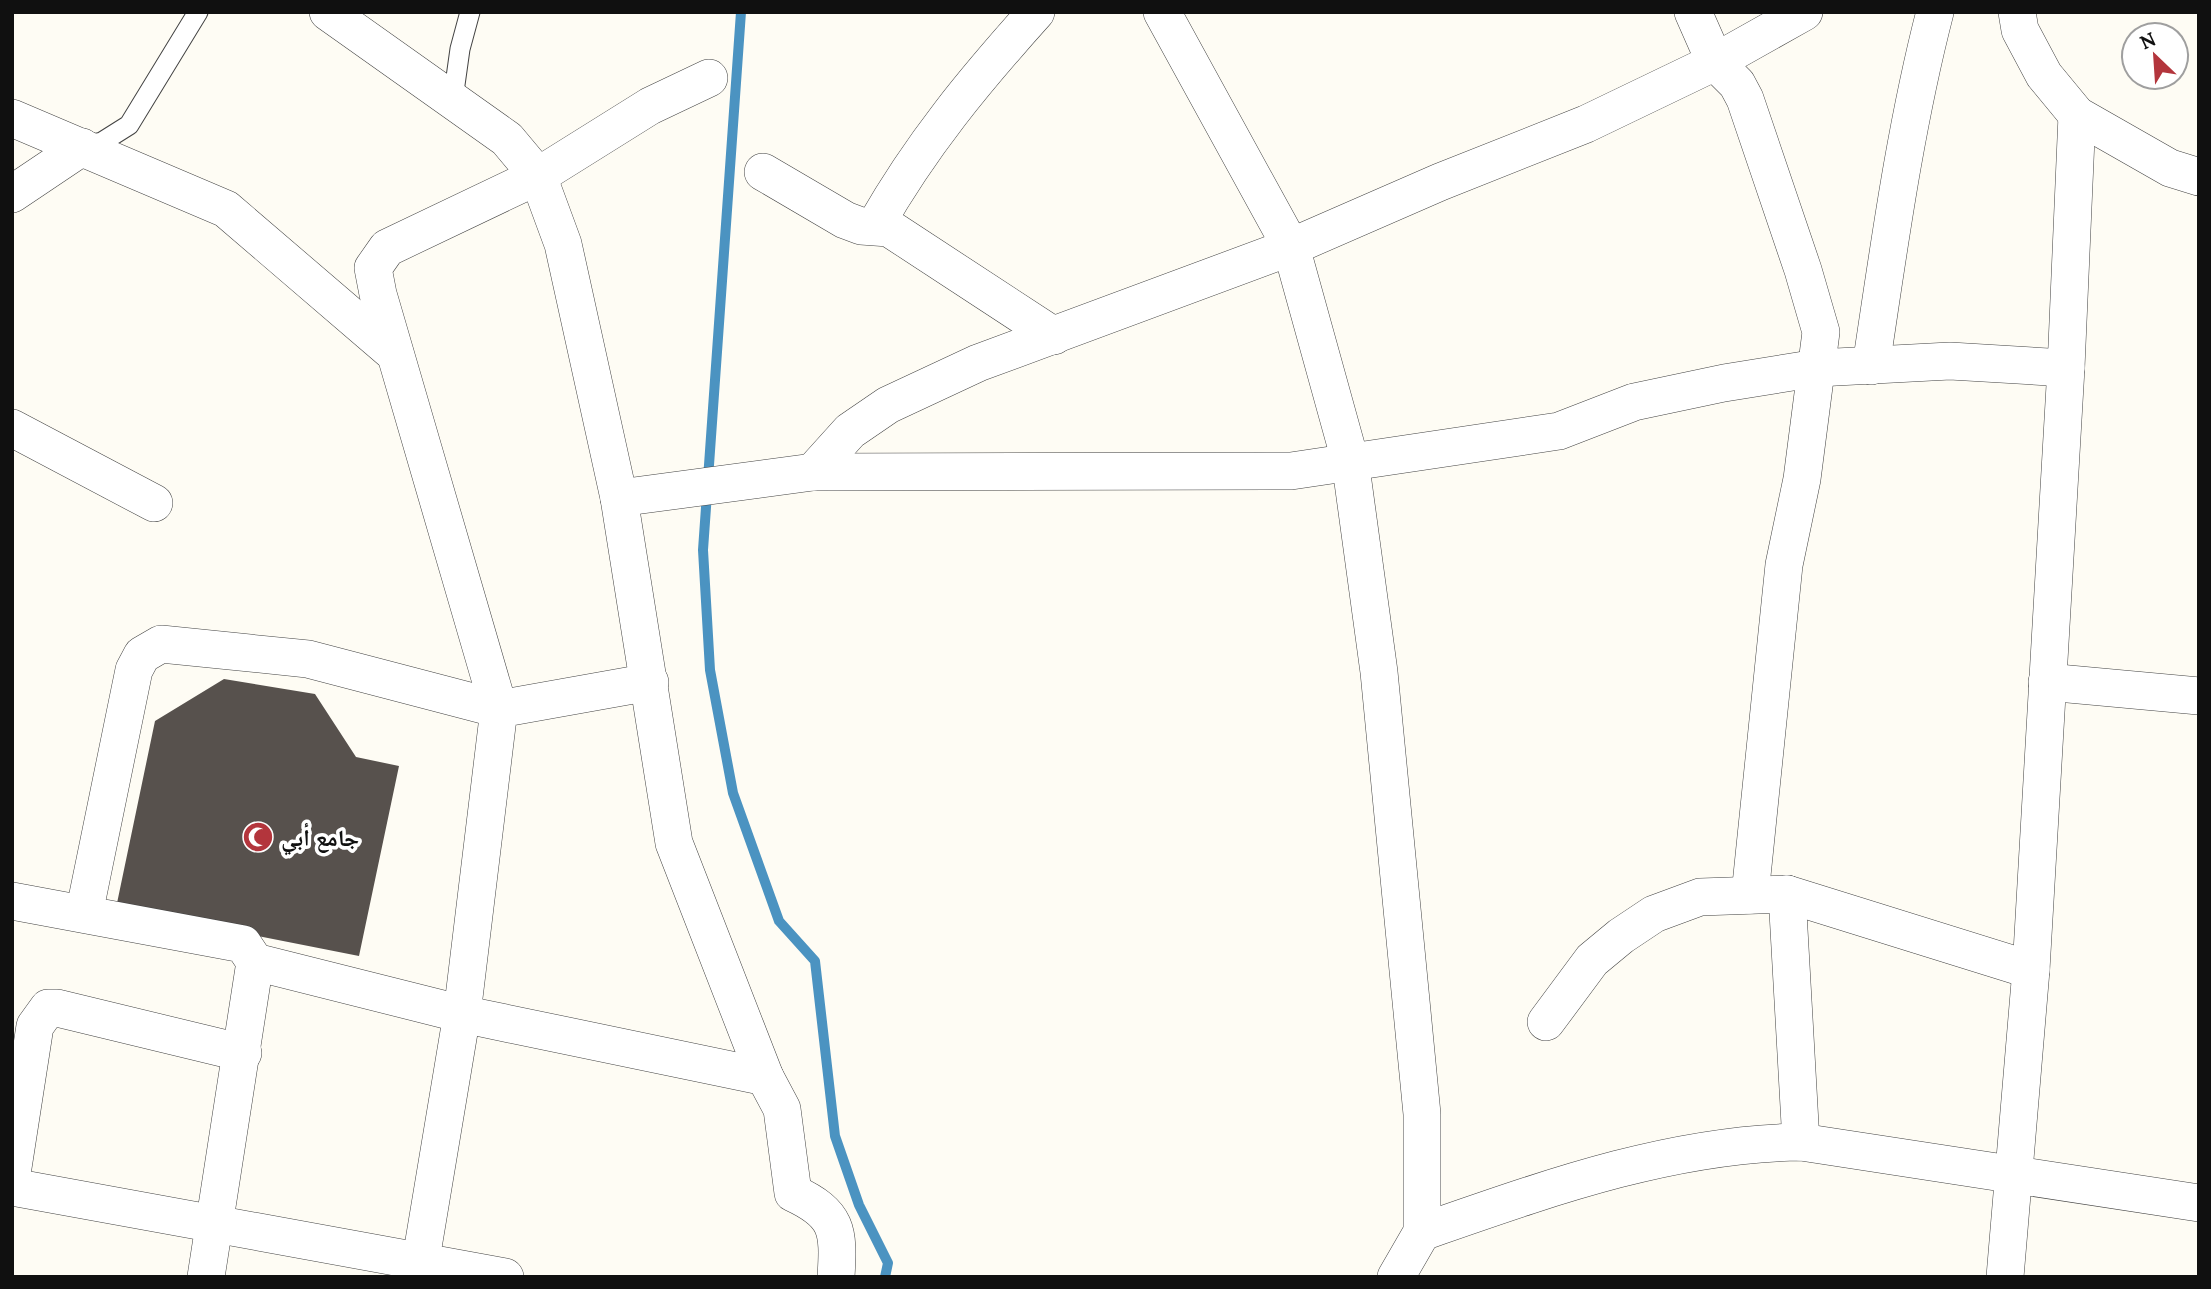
<svg xmlns="http://www.w3.org/2000/svg" width="2211" height="1289" font-family="Lora,'Noto Naskh Arabic',serif">
<style>
.lines{fill:none;stroke-linecap:round;stroke-linejoin:round}
.stream{stroke:#4b93c1;stroke-width:10}
.building{fill:#57514d}
.service-casing{stroke:#434343;stroke-width:21}
.minor-casing{stroke:#434343;stroke-width:38}
.service{stroke:#fff;stroke-width:19}
.minor{stroke:#fff;stroke-width:37}
.labels{text-anchor:middle;dominant-baseline:central;stroke-width:7;stroke-linejoin:round;paint-order:stroke}
.poi-label{font-size:23px;font-weight:bold;fill:#101010;stroke:#fff;text-anchor:start}
</style>
<rect width="100%" height="100%" fill="#fefcf4"/>
<g class="lines">
<!-- stream -->
<polyline class="stream" points="741,12 703,550 710,670 733,793 779,921 815,961 835,1136 859,1205 888,1263 885,1277"/>
</g>
<!-- building -->
<polygon class="building" points="224,679 315,694 356,757 399,766 359,956 116,908 155,721"/>
<g class="lines">
<!-- service casing -->
<g class="service-casing">
<g id="service">
<polyline points="453,99 460,49 470,12"/>
<polyline points="82,147 102,142 129,125 198,12"/>
</g>
</g>
<!-- minor casing -->
<g class="minor-casing">
<g id="minor">
<path d="M328,12L507,139L538,176L563,244L619,498L674,843L765,1077L782,1109L793,1193C838,1214 839,1230 836,1277"/>
<polyline points="1162,12 1291,247 1350,460 1379,672 1422,1114 1422,1232 1396,1277"/>
<polyline points="1693,12 1715,62 1737,84 1745,99 1803,270 1821,332 1802,479 1784,565 1750,895"/>
<polyline points="2017,12 2020,30 2044,75 2077,115 2170,168 2199,177"/>
<polyline points="12,118 226,209 395,354"/>
<polyline points="763,172 845,220 861,226 889,228 1054,336"/>
<polyline points="12,194 82,147"/>
<path d="M875,226C921,145 974,81 1036,12"/>
<path d="M1871,366C1889,247 1905,128 1935,12"/>
<polyline points="12,428 154,503"/>
<polyline points="813,472 850,431 888,405 978,363 1291,247 1440,182 1586,124 1715,62 1804,12"/>
<polyline points="619,498 813,472 1291,471 1559,431 1634,402 1724,383 1817,368 1950,361 2066,368"/>
<polyline points="2047,682 2199,696"/>
<polyline points="499,709 378,294 373,268 387,248 538,176 650,106 709,78"/>
<polyline points="1787,894 1801,1142"/>
<polyline points="12,901 243,944 255,962 206,1277"/>
<polyline points="84,914 134,670 142,655 161,644 308,659 499,709"/>
<polyline points="255,962 462,1014 765,1077"/>
<polyline points="1546,1022 1592,960 1621,936 1654,914 1700,897 1787,894 2031,970"/>
<polyline points="12,1174 35,1026 48,1008 57,1008 243,1053"/>
<polyline points="12,1187 505,1277"/>
<path d="M1422,1232C1546,1189 1669,1144 1801,1142L2199,1203"/>
<polyline points="418,1277 462,1014 499,709 650,682"/>
<polyline points="2005,1277 2031,970 2066,368 2077,115"/>
</g>
</g>
<!-- service -->
<use href="#service" class="service"/>
<!-- minor -->
<use href="#minor" class="minor"/>
</g>
<!-- icons -->
<defs>
<g id="mosque-disc" transform="scale(1.575)"><circle r="9.5" fill="#b3353c" stroke="#fff"/><path d="M3.5-4.9A6 6 0 1 0 3.5 4.9A5 5 0 1 1 3.5-4.9Z" fill="#fff"/></g>
</defs>
<g fill-rule="evenodd">
<use href="#mosque-disc" x="258" y="837"/>
</g>
<g class="labels">
<!-- poi labels -->
<g class="poi-label">
<text x="281" y="837">جامع أبي</text>
</g>
</g>
<!-- border -->
<rect width="2211" height="1289" fill="none" stroke="#101010" stroke-width="28"/>
<!-- north arrow -->
<g transform="translate(2155 56) rotate(335)"><circle r="33" fill="#ffffff" stroke="#9f9f9f" stroke-width="2"/>
<path d="M0-5L12 26L0 18L-12 26Z" fill="#b3353c"/>
<text y="-10" font-size="19" font-weight="bold" text-anchor="middle" fill="#101010">N</text>
</g>
</svg>
